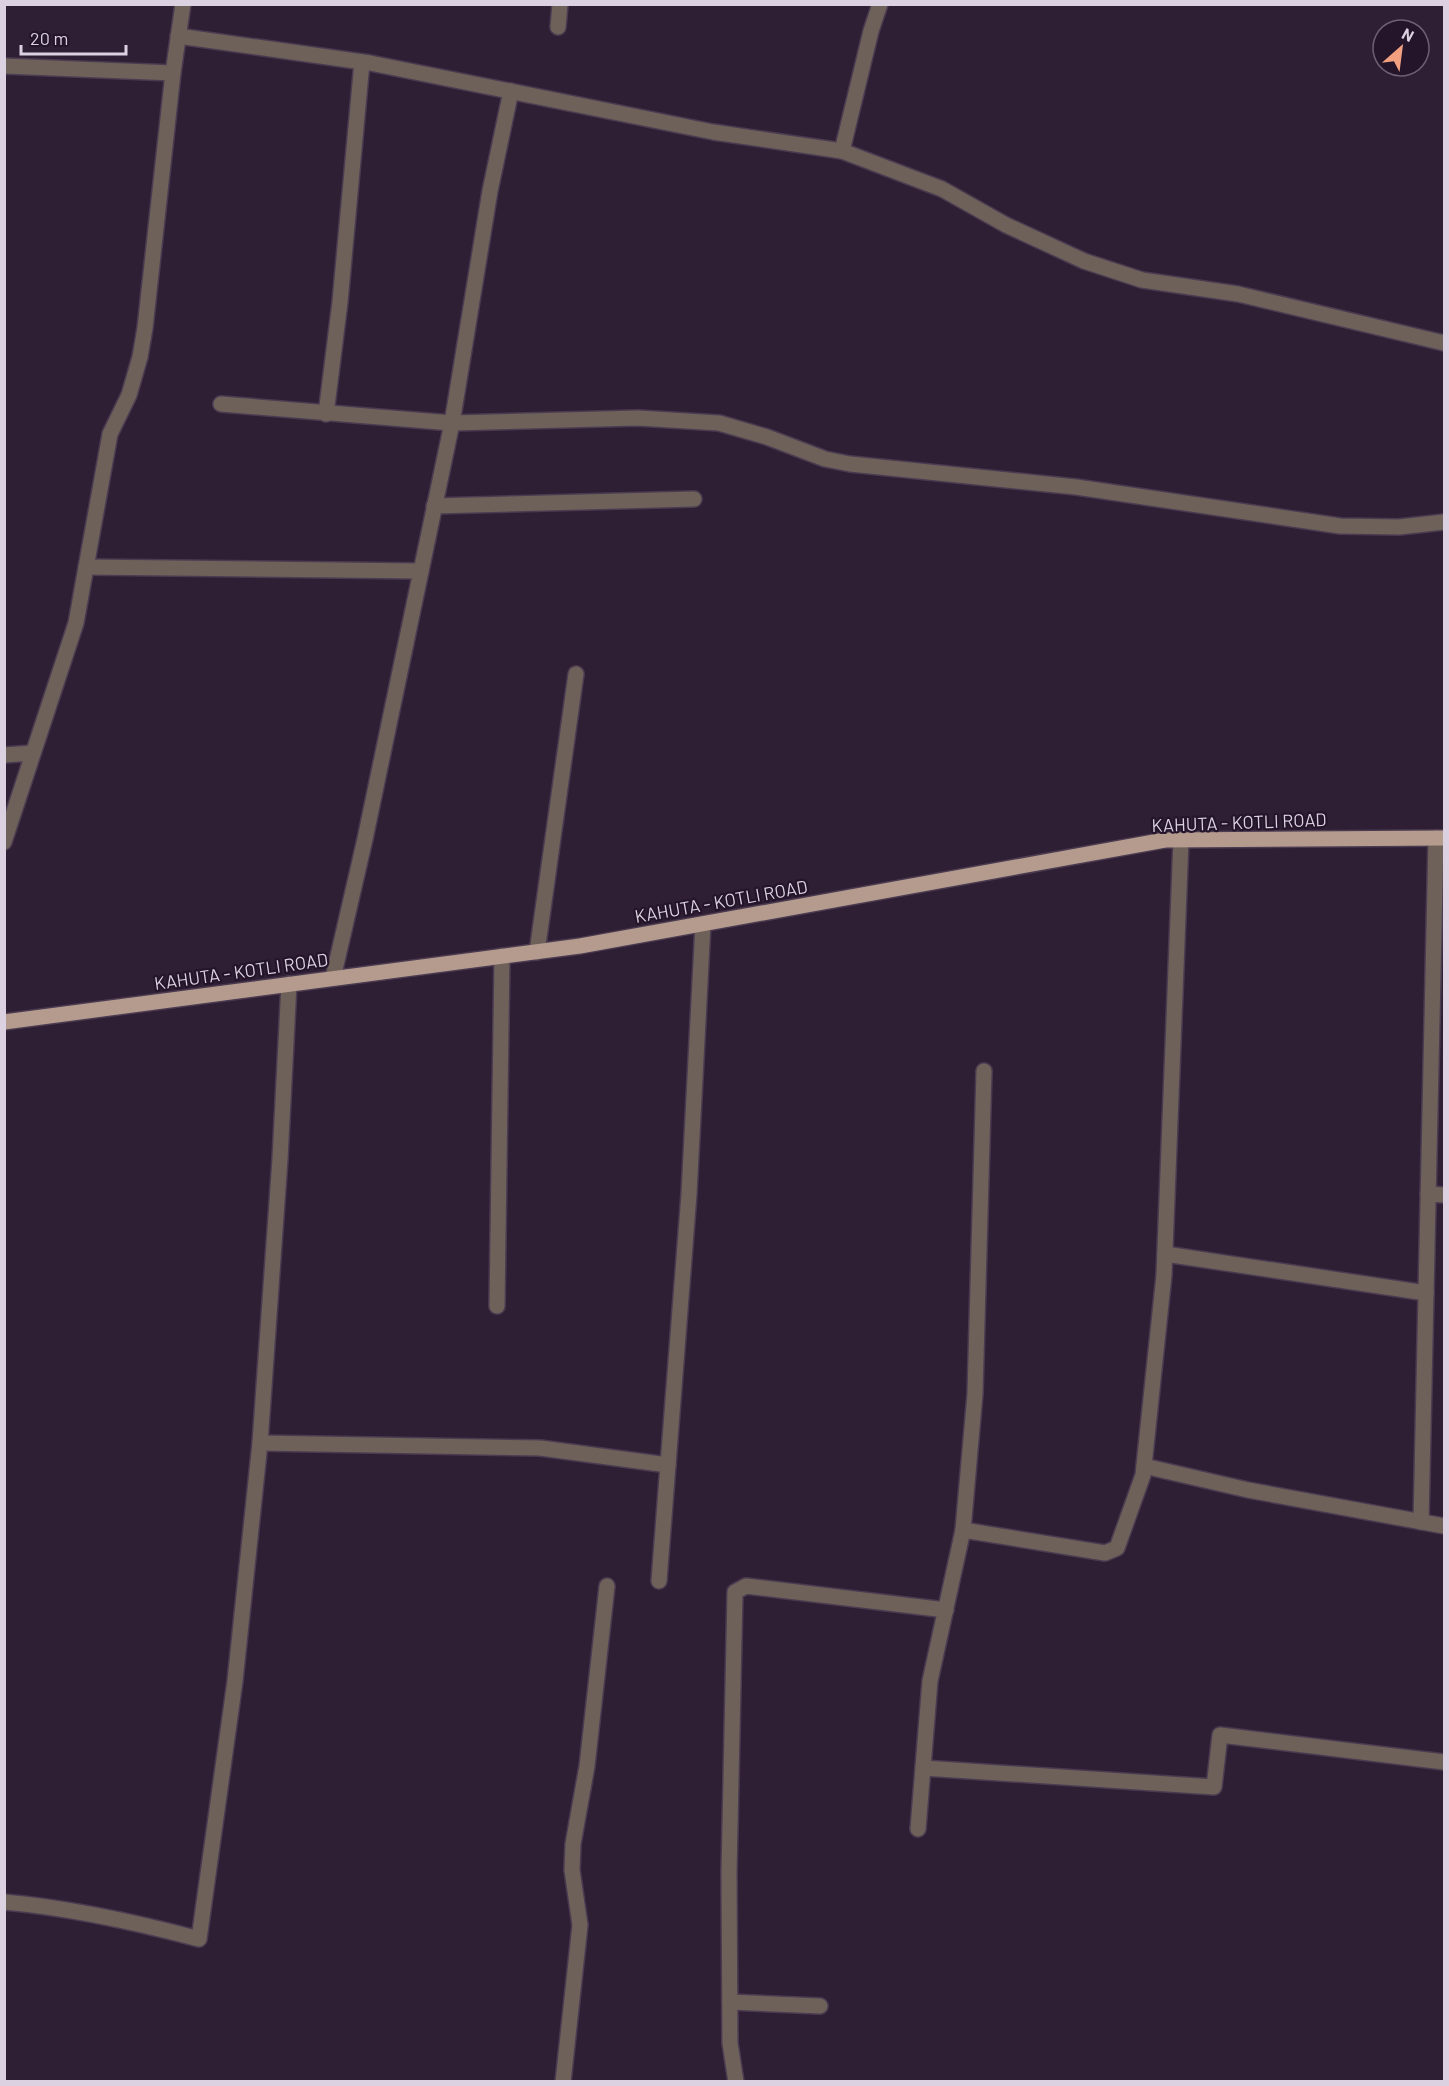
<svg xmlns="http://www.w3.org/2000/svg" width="1449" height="2086" font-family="Barlow,sans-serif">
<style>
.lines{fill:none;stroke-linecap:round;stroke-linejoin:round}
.minor-casing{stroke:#4b3b50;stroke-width:18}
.major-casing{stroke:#4b3b50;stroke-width:18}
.minor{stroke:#6d615a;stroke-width:15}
.major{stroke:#b59b8e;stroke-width:15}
.labels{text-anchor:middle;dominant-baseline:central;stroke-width:4.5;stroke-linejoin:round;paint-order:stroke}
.street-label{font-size:18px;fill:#dbd1e0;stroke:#25152b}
</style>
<rect width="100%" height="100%" fill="#2f1f35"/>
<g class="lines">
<!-- minor casing -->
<g class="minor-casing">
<g id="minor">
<polyline points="558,27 560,4"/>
<polyline points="178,36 370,63 713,132 842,151 942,189 1006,225 1084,261 1142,280 1238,294 1444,343"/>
<polyline points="4,66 173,73"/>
<polyline points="842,151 871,31 880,4"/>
<polyline points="221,404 452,423 638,418 719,423 767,437 825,459 850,464 1076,487 1340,526 1399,527 1444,522"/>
<polyline points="326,414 340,302 362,62"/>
<polyline points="434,506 694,499"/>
<polyline points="86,567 421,571"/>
<polyline points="4,755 33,753"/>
<polyline points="4,842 76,623 110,434 129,395 140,357 145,328 173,73 183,4"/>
<polyline points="537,952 576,674"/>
<polyline points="333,978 365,839 452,423 490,191 511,91"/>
<polyline points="1428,1194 1444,1195"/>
<polyline points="1165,1254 1426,1293"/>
<polyline points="497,1306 502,956"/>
<polyline points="260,1443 540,1448 668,1465"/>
<polyline points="1144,1466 1248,1490 1444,1526"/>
<polyline points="1421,1522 1436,838"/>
<polyline points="963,1530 1105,1553 1117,1548 1143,1475 1164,1275 1181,840"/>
<polyline points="659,1581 689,1194 703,924"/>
<polyline points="923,1768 1214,1787 1220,1735 1444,1762"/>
<polyline points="918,1829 930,1681 963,1530 975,1394 984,1071"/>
<path d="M4,1902C71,1908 135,1922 199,1939L235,1681L260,1443L280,1159L289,984"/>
<polyline points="730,2002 820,2006"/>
<polyline points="563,2082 580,1925 572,1870 573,1844 587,1766 607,1586"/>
<polyline points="736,2082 730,2043 729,1873 735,1592 746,1586 946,1610"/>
</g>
</g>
<!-- major casing -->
<g class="major-casing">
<polyline id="major" points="4,1022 580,946 1165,840 1444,838"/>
</g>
<!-- minor -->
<use href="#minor" class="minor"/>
<!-- major -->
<use href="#major" class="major"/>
</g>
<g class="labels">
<!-- street labels -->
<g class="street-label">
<text transform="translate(1239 822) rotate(-2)">KAHUTA - KOTLI ROAD</text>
<text transform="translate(721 901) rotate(-10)">KAHUTA - KOTLI ROAD</text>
<text transform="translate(241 971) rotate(-8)">KAHUTA - KOTLI ROAD</text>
</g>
</g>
<!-- border -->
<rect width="1449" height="2086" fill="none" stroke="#dbd1e0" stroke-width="12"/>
<!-- north arrow -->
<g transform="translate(1401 48) rotate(28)"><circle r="28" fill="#25152b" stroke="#6e6073" stroke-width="1.5"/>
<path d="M0-4.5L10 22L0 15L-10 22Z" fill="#f2a080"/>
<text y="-9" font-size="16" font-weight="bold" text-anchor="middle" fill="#dbd1e0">N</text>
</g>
<!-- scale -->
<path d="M21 45v9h105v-9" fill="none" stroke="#dbd1e0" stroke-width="3"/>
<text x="30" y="45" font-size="18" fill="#dbd1e0" stroke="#25152b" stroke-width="4.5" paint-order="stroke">20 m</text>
</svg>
